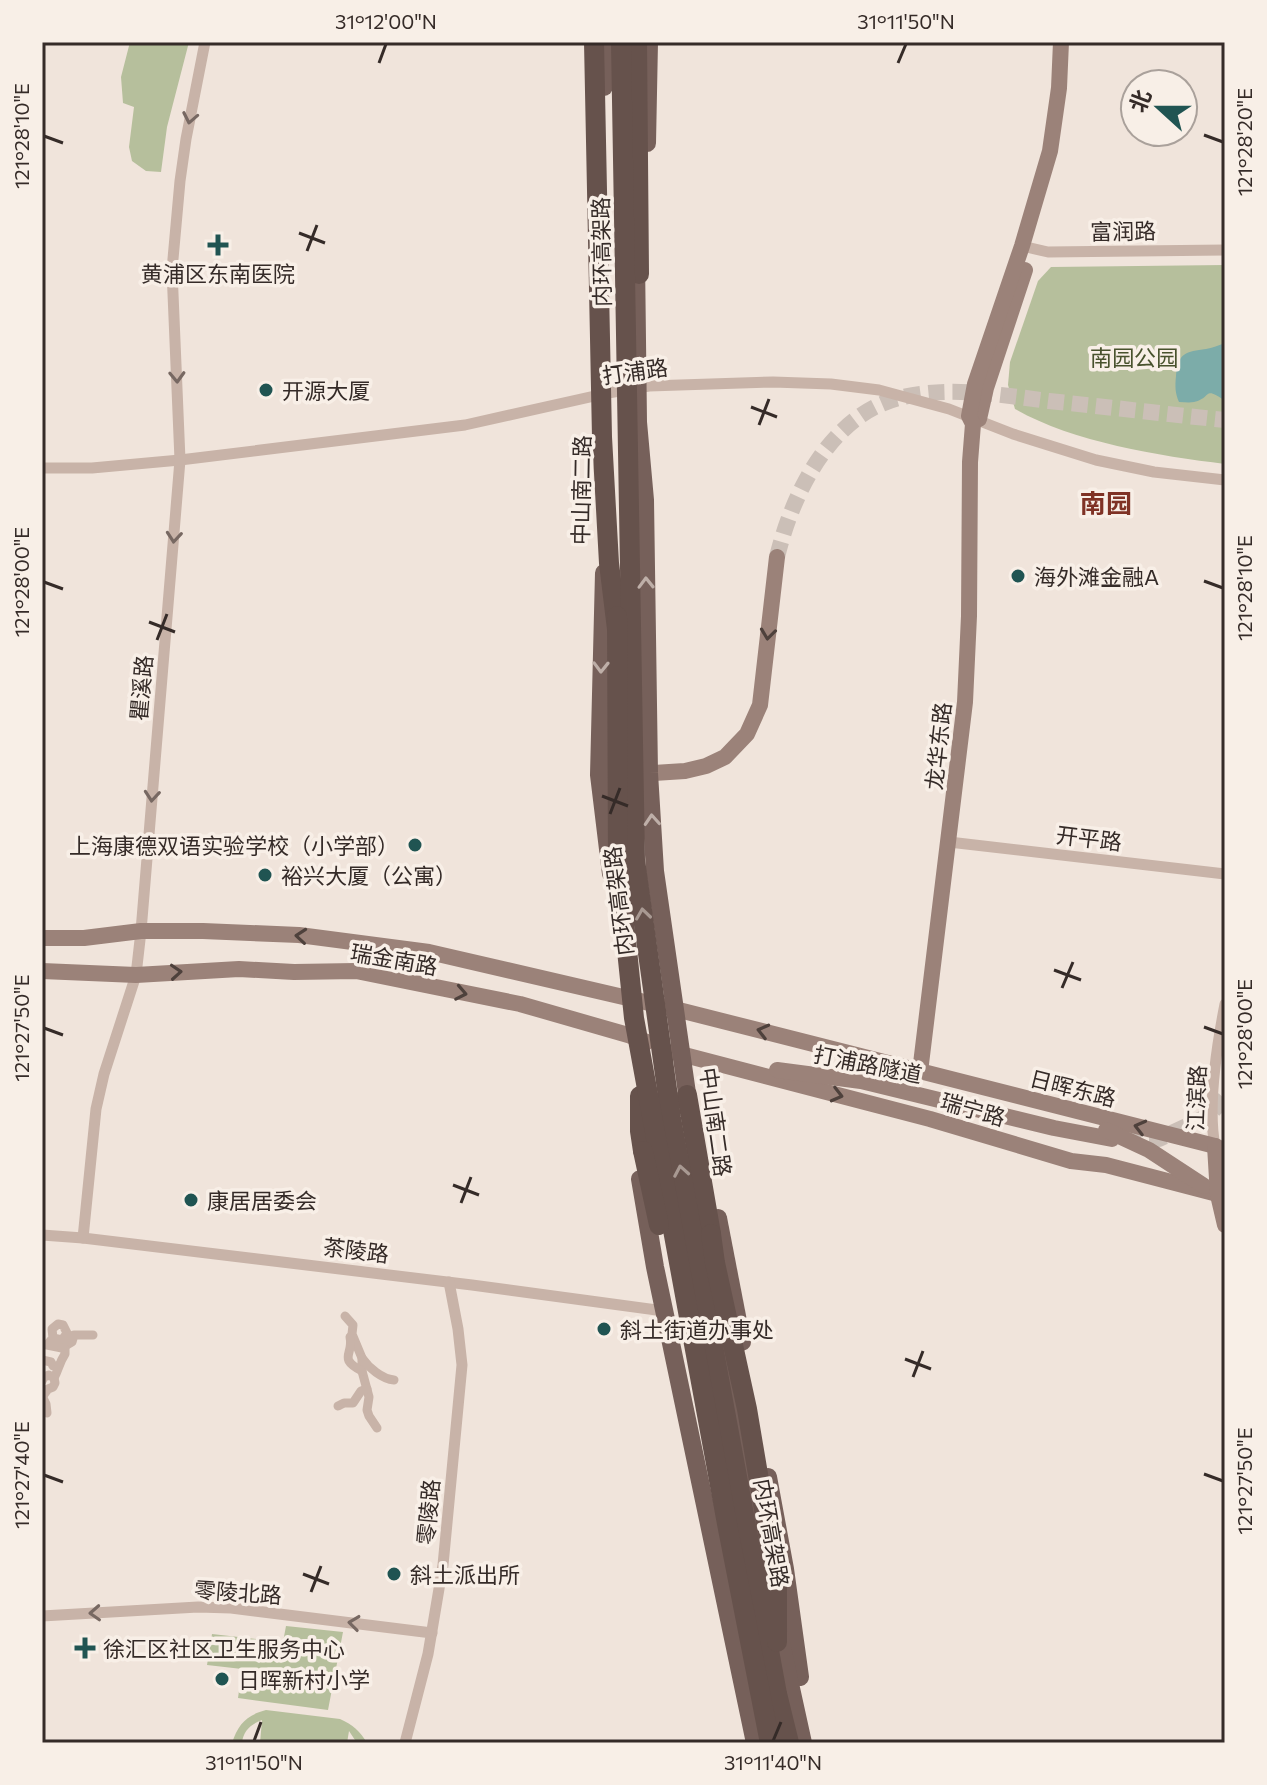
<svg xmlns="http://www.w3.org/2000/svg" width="1267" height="1785" font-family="Commissioner,'Noto Sans SC',sans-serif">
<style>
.green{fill:#b6bf9c}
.water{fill:#7caca9}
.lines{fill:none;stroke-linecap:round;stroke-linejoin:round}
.secondary-tunnel{stroke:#cbbfb7;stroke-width:16;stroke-dasharray:16 8;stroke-linecap:butt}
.pedestrian{stroke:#c8b3a8;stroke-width:9}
.minor{stroke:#c8b3a8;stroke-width:11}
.secondary{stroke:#9b8279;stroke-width:16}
.primary{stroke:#76605a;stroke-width:18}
.trunk{stroke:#66524c;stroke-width:20}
.trunk-bridge{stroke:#66524c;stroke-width:20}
.oneway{stroke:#776862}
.oneway2{stroke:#beafa8}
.oneway3{stroke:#4e413c}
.oneway4{stroke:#a89992}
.ticks{fill:none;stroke:#352b28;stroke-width:3}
.poi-dot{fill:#205452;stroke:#f8efe7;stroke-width:3}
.labels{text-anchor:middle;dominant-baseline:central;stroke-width:7;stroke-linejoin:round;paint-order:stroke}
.street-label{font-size:22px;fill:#352b28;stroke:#f8efe7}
.poi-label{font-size:22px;fill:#352b28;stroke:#f8efe7;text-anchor:start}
.park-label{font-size:22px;fill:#48522d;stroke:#f8efe7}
.quarter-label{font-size:26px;font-weight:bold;fill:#7f3225;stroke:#f8efe7}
.neatline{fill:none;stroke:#352b28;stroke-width:3}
.ticks-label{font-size:20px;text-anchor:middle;fill:#352b28}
</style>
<rect width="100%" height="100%" fill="#f0e4db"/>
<!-- green -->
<g class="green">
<polygon points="130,42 189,42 167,127 161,172 146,171 132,161 129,147 134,107 123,103 121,77"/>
<path d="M1225,265V464C1159,456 1072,442 1015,409L1008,385L1010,362L1038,281L1051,267Z"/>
<polygon points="286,1626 343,1632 328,1710 238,1698 242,1669 207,1665 212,1634 283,1642"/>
<path d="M266,1710L340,1719C353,1725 360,1731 367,1743H357L349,1731L347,1743H260L262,1720C251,1724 243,1731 242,1743H232C238,1724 247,1715 266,1710Z"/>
</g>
<!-- water -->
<path class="water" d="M1225,343V401C1203,385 1212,398 1194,402C1189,403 1184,402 1179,402C1175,393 1175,386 1176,376C1178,352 1186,352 1206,349C1212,348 1219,345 1225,343Z"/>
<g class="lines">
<!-- secondary-tunnel -->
<g class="secondary-tunnel">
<path d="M777,557C793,492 831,413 903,397C951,386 1001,395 1049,401C1108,407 1166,414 1225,420"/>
<polyline points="1125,1139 1159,1139 1208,1116 1225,1098"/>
</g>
<!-- pedestrian -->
<g class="pedestrian">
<polyline points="345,1316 353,1325 352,1334 362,1358 362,1371 369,1397 367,1410 369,1416 377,1428"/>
<path d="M350,1337C354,1355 337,1358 362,1371"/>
<polyline points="53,1338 62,1340 67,1333 63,1325 58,1324 52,1329 53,1338 47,1345 62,1348 72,1342 74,1335 93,1335"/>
<path d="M362,1358C369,1368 382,1379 394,1380"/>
<polyline points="42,1360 51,1362 53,1366 58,1366"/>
<path d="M54,1378C59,1369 59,1363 65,1354V1349L62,1348"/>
<polyline points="42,1381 44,1377 49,1375 54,1378 55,1383 53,1387 48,1389 42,1397"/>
<polyline points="42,1396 46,1404 47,1413"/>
<polyline points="338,1406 344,1403 353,1403 361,1391 367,1389"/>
</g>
<!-- minor -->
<g class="minor">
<polyline points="1022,246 1048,252 1225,250"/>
<polyline points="42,468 92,468 180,460 465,425 608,393 649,386 773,382 831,384 879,390 949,409 1013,434 1096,460 1154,472 1225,480"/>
<polyline points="949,842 1225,874"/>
<path d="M1215,1146C1207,1106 1217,1045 1225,1004"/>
<polyline points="42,1235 83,1238 472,1285 664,1311"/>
<polyline points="83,1238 96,1109 104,1074 136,975 141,931 180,460 172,270 180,181 186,139 205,42"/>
<polyline points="42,1616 198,1607 231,1608 432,1633"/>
<polyline points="405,1743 428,1654 443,1565 462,1365 458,1329 449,1282"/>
</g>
<!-- secondary -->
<g class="secondary">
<polyline points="979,419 986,388 1025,270"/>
<polyline points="638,774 685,771 706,766 725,757 747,734 760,705 777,557"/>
<polyline points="42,938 84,938 141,931 203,931 299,935 429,952 675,1009 1215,1146 1225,1151"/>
<polyline points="42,971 136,975 239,969 294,972 356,971 520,1004 628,1035 647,1042"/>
<polyline points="673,1052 930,1119 1071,1161 1106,1165 1225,1196"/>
<polyline points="777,1070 861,1081 1054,1128 1112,1139"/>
<polyline points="920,1072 965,702 969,616 970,462 973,424 969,416 975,384 1022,246 1050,151 1059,88 1061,42"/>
<polyline points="1106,1130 1149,1150 1204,1186"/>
<polyline points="1215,1146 1218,1195 1225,1225"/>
</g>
<!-- primary -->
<g class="primary">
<polyline points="604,87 604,42"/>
<polyline points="647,143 649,42"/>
<polyline points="636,259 638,422 645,500 649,773 655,871 689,1107"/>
<polyline points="604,573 599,775 611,874"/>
<polyline points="640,1179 655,1267 755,1743"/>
<polyline points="718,1218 742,1342"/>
<polyline points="723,1338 763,1565"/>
<polyline points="768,1477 785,1569 800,1677"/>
<polyline points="778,1629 803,1743"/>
</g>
<!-- trunk -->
<g class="trunk">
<polyline points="637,42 639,274"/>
<polyline points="687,1095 711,1234"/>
<polyline points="640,1096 640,1131 643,1151"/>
</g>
<!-- trunk-bridge -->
<g class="trunk-bridge">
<polyline points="594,42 602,437 609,563 617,629"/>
<polyline points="621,42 635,860 671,1118 777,1694 789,1743"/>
<polyline points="617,616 618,863 634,1018 728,1529 770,1743"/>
<polyline points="643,1151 659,1225"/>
<polyline points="711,1234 715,1263 747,1409 777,1587 777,1642"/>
</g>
</g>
<!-- one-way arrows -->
<defs><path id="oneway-chevron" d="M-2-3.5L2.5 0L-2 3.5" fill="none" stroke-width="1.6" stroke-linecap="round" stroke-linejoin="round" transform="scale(2)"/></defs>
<g class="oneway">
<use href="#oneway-chevron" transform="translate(190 118) rotate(101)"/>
<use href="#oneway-chevron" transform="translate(177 377) rotate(88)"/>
<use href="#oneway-chevron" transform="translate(174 537) rotate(95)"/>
<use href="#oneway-chevron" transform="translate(152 796) rotate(95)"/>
<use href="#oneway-chevron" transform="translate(95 1613) rotate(177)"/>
<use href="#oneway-chevron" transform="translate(354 1623) rotate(-173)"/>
</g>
<g class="oneway2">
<use href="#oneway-chevron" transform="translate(646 583) rotate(-91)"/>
<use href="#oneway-chevron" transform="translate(601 667) rotate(91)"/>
<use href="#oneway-chevron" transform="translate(652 820) rotate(-94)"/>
</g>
<g class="oneway3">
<use href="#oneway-chevron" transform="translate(768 634) rotate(97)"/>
<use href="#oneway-chevron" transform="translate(301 936) rotate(-175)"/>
<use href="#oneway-chevron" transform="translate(176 972) rotate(-4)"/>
<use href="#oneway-chevron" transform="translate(461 993) rotate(11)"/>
<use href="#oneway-chevron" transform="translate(763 1031) rotate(-166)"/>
<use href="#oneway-chevron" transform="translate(837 1095) rotate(14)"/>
<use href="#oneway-chevron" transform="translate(1140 1127) rotate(-166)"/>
</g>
<g class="oneway4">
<use href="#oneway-chevron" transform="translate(643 914) rotate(-98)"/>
<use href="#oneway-chevron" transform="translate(681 1171) rotate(-100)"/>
</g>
<!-- ticks -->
<path class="ticks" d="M379,63L386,44M898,63L906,44M1204,135L1223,142M44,136L63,143M299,233L325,243M307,251L317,225M751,407L777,417M759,425L769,399M1204,581L1223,588M44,582L63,589M149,622L175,632M157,640L167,614M602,796L628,806M610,814L620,788M1054,970L1081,980M1062,988L1073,962M1204,1027L1223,1034M44,1028L63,1035M453,1185L479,1195M461,1203L471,1177M905,1359L931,1369M913,1377L923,1351M1204,1474L1223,1481M44,1475L63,1482M303,1574L329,1584M311,1592L321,1566M254,1741L261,1722M773,1741L781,1722"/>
<!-- markers -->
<g class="poi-dot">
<path d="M214 233h8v8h8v8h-8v8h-8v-8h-8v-8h8z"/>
<circle cx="266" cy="390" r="8"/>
<circle cx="1018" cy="576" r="8"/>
<circle cx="415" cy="845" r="8"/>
<circle cx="265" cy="875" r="8"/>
<circle cx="191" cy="1200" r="8"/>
<circle cx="604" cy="1329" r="8"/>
<circle cx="394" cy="1574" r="8"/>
<path d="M81 1636h8v8h8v8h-8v8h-8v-8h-8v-8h8z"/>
<circle cx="222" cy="1679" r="8"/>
</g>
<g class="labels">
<!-- street labels -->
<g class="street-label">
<text transform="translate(1123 231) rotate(-1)">富润路</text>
<text transform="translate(601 252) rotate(-91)">内环高架路</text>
<text transform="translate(635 371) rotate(-8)">打浦路</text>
<text transform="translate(581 490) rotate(-89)">中山南二路</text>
<text transform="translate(141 688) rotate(-85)">瞿溪路</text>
<text transform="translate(938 746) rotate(-84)">龙华东路</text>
<text transform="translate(1089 838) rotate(7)">开平路</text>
<text transform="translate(618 901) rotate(-97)">内环高架路</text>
<text transform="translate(394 959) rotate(10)">瑞金南路</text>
<text transform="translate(868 1064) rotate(11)">打浦路隧道</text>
<text transform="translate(1073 1088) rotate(14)">日晖东路</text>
<text transform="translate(1196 1098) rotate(-88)">江滨路</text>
<text transform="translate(973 1109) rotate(16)">瑞宁路</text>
<text transform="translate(716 1122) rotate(82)">中山南二路</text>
<text transform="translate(356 1250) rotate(7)">茶陵路</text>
<text transform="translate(428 1512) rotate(-85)">零陵路</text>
<text transform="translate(772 1533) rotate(80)">内环高架路</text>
<text transform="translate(238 1592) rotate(4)">零陵北路</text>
</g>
<!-- poi labels -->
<g class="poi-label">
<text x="218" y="273" text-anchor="middle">黄浦区东南医院</text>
<text x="282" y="390">开源大厦</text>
<text x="1034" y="576">海外滩金融A</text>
<text x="399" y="845" text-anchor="end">上海康德双语实验学校（小学部）</text>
<text x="281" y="875">裕兴大厦（公寓）</text>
<text x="207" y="1200">康居居委会</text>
<text x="620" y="1329">斜土街道办事处</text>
<text x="410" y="1574">斜土派出所</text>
<text x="103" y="1648">徐汇区社区卫生服务中心</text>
<text x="238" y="1679">日晖新村小学</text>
</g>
<!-- park labels -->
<g class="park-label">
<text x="1134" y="357">南园公园</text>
</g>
<!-- quarter labels -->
<g class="quarter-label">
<text x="1106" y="502">南园</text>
</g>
</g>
<!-- border -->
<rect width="1267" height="1785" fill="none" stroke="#f8efe7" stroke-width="88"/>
<!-- north arrow -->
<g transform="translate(1159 108) rotate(291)"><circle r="38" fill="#f8efe7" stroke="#aaa19b" stroke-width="2"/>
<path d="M0-6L14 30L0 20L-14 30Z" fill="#205452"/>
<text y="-12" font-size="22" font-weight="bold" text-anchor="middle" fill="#352b28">北</text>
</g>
<rect x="44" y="44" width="1179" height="1697" class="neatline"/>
<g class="ticks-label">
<text x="386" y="29">31°12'00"N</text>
<text x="906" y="29">31°11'50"N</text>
<text transform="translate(22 136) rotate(-90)" y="7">121°28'10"E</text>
<text transform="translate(1245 142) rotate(-90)" y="7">121°28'20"E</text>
<text transform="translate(22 582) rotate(-90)" y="7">121°28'00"E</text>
<text transform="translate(1245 588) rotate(-90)" y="7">121°28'10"E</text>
<text transform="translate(22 1028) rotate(-90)" y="7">121°27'50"E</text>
<text transform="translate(1245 1034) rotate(-90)" y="7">121°28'00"E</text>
<text transform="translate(22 1475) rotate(-90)" y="7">121°27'40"E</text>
<text transform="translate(1245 1481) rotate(-90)" y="7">121°27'50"E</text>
<text x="254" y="1770">31°11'50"N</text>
<text x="773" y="1770">31°11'40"N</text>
</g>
</svg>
